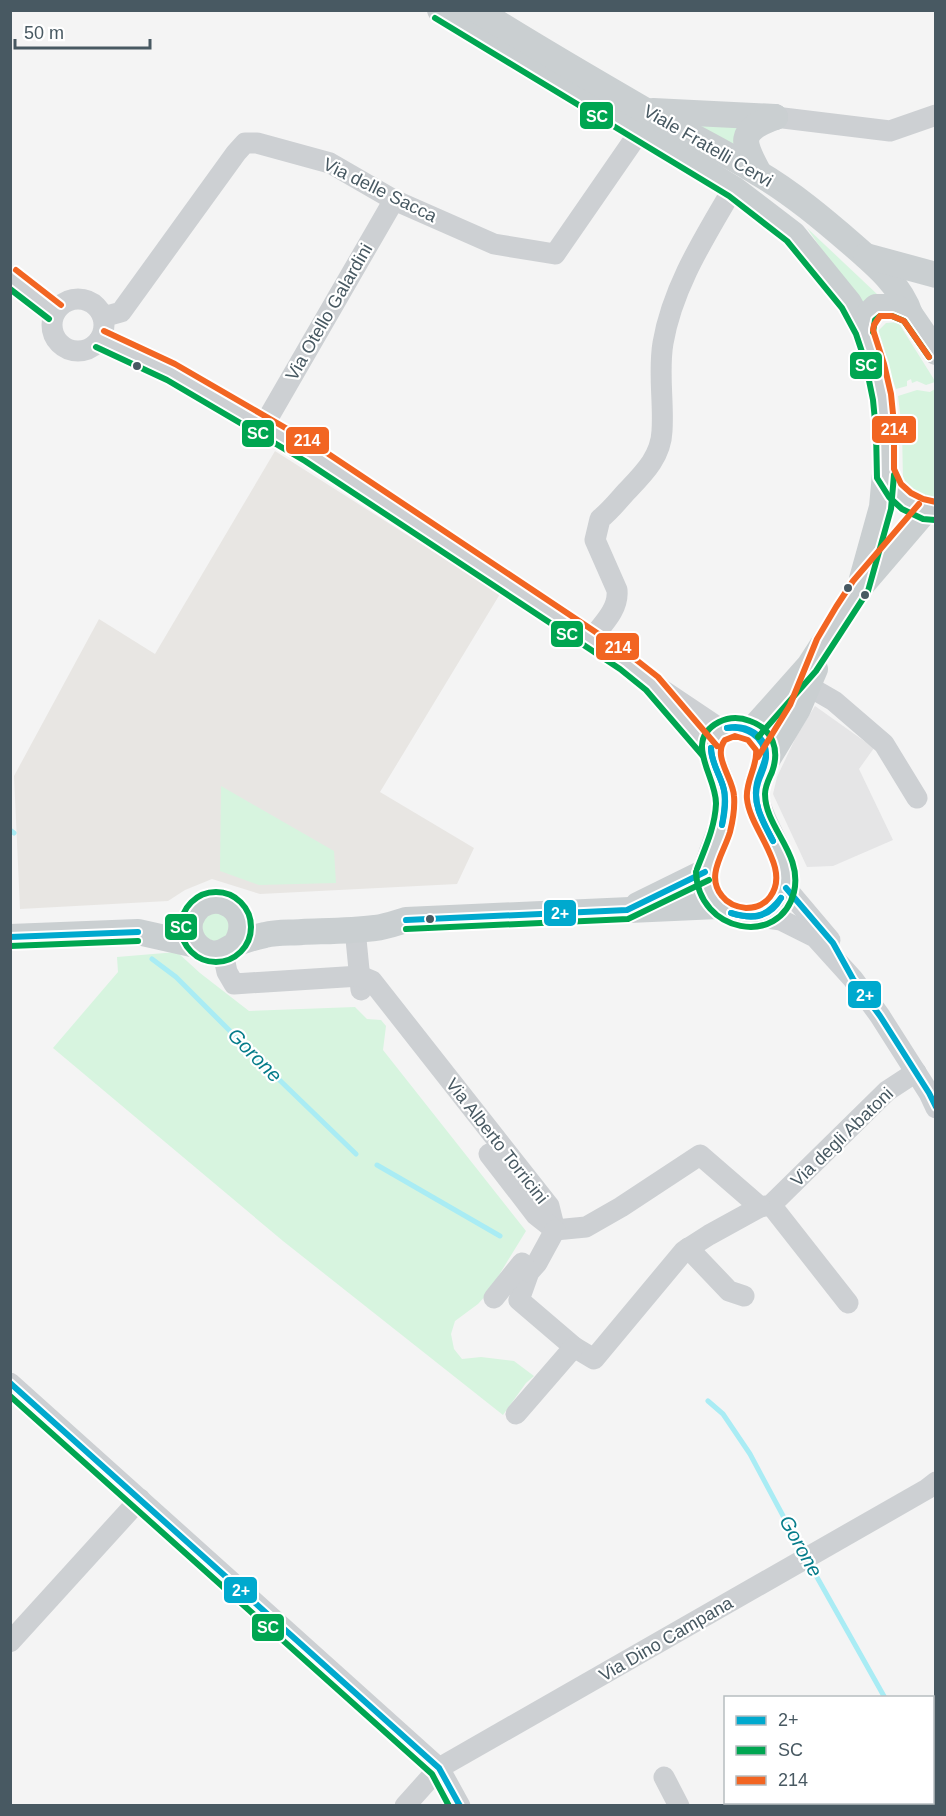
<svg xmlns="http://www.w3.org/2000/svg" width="946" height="1816" font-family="Helvetica,sans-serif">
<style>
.commercial{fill:#e8e6e3}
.education{fill:#e5e5e6}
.green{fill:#d7f4df}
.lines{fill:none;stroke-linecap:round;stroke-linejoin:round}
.stream{stroke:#a9ecf4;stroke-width:5}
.minor{stroke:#cdd0d3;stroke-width:21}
.major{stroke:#cacfd1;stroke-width:26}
.bus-1-casing{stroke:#fff;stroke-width:10}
.bus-2-casing{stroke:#fff;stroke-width:10}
.bus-3-casing{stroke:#fff;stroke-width:10}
.bus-1{stroke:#00a9ce;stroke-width:6}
.bus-2{stroke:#00a651;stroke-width:6}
.bus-3{stroke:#f26522;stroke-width:6}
.bus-dot{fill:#485962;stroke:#fff;stroke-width:2}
.labels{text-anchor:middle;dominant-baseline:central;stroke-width:4.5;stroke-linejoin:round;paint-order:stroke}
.street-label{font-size:18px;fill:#485962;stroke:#fff}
.water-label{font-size:20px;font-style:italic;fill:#057c8a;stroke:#fff}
.line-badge{stroke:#fff;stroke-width:2}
.badge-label{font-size:16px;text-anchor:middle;font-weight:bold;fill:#fff}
</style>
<rect width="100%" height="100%" fill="#f4f4f4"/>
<!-- commercial -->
<polygon class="commercial" points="275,451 500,594 380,792 474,848 457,884 260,894 212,879 185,890 168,901 20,909 14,776 99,619 155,654"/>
<!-- education -->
<polygon class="education" points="815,706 874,748 859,769 893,840 833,866 807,867 773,794 777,777 796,737"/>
<!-- green -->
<g class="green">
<polygon points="689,120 753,121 745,156"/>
<polygon points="807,228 878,295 860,305"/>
<polygon points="898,322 935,381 935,382 926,385 917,381 912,383 911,379 907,381 907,386 896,389 875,334 886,323"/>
<polygon points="935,389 935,500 916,493 903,482 902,429 898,396 917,390 930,392"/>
<polygon points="221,786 334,851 336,883 259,885 220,871"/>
<polygon points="218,911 230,920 228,935 216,942 203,937 201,919"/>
<polygon points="177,952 200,973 249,1011 355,1007 367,1019 381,1020 386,1026 383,1050 526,1231 488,1293 478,1304 455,1321 451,1334 454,1349 462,1359 481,1357 514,1361 534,1376 526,1383 503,1415 283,1241 53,1048 118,972 117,957"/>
<polygon points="935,1695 935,1779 933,1774 932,1698 931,1697"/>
</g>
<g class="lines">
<!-- stream -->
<g class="stream">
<polyline points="10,830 14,833"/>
<polyline points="152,959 176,977 265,1066 356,1154"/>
<polyline points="377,1165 500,1236"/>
<polyline points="708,1401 723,1414 750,1454 804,1555"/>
<polyline points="809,1563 885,1698"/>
<polyline points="932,1782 936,1787"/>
</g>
<!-- minor -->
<g class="minor">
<polyline points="775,117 890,131 936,115"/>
<polyline points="10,277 55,312"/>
<circle cx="78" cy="325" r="26"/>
<polyline points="103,317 121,312 236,153 245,143 257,143 330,163 394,200 494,244 555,254 640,131"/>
<polyline points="100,339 171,372 264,425 310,453 592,638 652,683 722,730"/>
<polyline points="264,425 394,200"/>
<path d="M592,638C603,624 619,609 617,590L595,540L600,519C610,511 618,501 626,492C643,474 661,457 662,431C664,402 658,372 663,343C672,290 701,243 728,197L734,189"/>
<polyline points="808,686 834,701 884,744 917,798"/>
<polyline points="668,701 702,740 710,751"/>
<polyline points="786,888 830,940"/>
<polyline points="759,917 781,920 815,937 853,979 880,1016 929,1093 936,1108"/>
<polyline points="355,929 361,990"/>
<polyline points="223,953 227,972 234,984 360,976 372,981 549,1206 555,1230"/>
<polyline points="489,1154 536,1215 555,1230"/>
<polyline points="771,1205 848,1303"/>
<polyline points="555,1230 586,1227 621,1207 700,1155 760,1207 771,1205 887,1091 916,1072"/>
<polyline points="555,1230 537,1263 529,1272 519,1300 574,1347 594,1359 684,1251 709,1235 760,1207"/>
<polyline points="688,1248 729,1291 744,1296"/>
<polyline points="494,1298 522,1263 529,1272"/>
<polyline points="10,1383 439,1768 460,1806"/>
<polyline points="516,1414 574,1347"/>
<polyline points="10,1642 140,1499"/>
<polyline points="664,1777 679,1806"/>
<polyline points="405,1806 439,1768 927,1489 936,1482"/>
</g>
<!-- major -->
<g class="major">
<polyline points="440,10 734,189 793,234 849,303 864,330 874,359 882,399 885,431 885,474 896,492 907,502 926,510 936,511"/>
<path d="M477,10C532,45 589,78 646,111C683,132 722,150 758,173C792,193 823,219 853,245C875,264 901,286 910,314"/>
<polyline points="653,111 775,117"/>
<path d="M759,173C742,142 737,131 775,117"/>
<polyline points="866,256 936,275"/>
<polyline points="864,330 867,316 876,307 894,307 910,314 936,352"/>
<polyline points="862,579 882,507 885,474"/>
<path d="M735,727C747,729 760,732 765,744C772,763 753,778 756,796C760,832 806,872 776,905C771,911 765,916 757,917C743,918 726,915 716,903C713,900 709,896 707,892C697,873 723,834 725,810C725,804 726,797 724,792C719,765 691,737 735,727Z"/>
<polyline points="751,731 809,666 860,587 926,510"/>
<polyline points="766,762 798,709 815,669"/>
<polyline points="638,905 705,872"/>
<polyline points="10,937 138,932 196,945"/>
<path d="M235,945C245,930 244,911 226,903C215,898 200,902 194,913C184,928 192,948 210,953C221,955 226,950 235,945C243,940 256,937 265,935C277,932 290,933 302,932C326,931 351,931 375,928C386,927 396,923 406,920L718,906"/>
</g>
<!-- bus-1 casing -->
<g class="bus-1-casing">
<g id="bus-1">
<path d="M727,728C746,724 767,735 766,756"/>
<path d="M727,728C746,726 763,735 766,756"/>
<path d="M711,748C711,762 719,773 723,786C727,798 725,812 722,825"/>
<path d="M711,748C711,763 721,776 724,790C726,801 724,814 722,825"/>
<path d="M766,756C766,766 761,773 758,783C751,803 764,824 773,841"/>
<path d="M766,756C764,765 759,774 757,783C752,804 764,823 773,841"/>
<polyline points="786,888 833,943 853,979 880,1016 929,1093 936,1107"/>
<path d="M731,913C755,920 766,917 781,898"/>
<path d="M731,913C752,920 770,918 781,898"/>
<polyline points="406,920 627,910 705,872"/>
<polyline points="10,937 138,932"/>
<polyline points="10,1383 439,1768 460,1806"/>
</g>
</g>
<!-- bus-2 casing -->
<g class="bus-2-casing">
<g id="bus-2">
<polyline points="435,18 729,196 787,241 842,308 856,334 865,361 873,400 876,431 877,478 889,497 902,509 923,519 935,520"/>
<polyline points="10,289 49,319"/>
<polyline points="873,332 875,320 880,316 892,316 904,321 929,357"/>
<polyline points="96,347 167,380 305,461 620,669 646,690 703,756"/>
<polyline points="758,737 816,671 868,591 891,509 894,475"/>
<path d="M696,872C698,933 780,948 794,892C803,853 765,828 765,794C765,786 769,779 772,772C780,750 773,729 750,721C740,717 729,717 719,722C682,741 717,777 716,804C715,827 705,848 697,869"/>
<circle cx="216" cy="927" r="35"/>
<polyline points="406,929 628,919 709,880"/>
<polyline points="10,946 138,941"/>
<polyline points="10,1396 432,1774 449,1806"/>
</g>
</g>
<!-- bus-3 casing -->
<g class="bus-3-casing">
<g id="bus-3">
<polyline points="16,270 61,305"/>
<polyline points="104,331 175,364 315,445 630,655 658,677 717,746"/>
<polyline points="929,357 904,321 892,316 880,316 874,325 873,330 884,364 891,394 894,424 894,469 901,484 911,493 923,499 936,502"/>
<path d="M735,736L748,740L756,750C758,766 745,781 747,799C750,830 792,868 770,897C764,905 757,908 746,908C737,907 728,904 722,896C705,876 724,853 730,832C733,820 735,808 734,796C733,778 712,756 725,740Z"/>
<polyline points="758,757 790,705 817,639 836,607 853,581 919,504"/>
</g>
</g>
<!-- bus-1 -->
<use href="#bus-1" class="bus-1"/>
<!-- bus-2 -->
<use href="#bus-2" class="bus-2"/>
<!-- bus-3 -->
<use href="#bus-3" class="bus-3"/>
</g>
<!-- markers -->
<g class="bus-dot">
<circle cx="137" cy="366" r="5"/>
<circle cx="848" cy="588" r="5"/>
<circle cx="865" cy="595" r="5"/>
<circle cx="430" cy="919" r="5"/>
</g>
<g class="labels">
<!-- street labels -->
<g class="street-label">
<text transform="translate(708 146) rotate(30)">Viale Fratelli Cervi</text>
<text transform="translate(380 190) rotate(26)">Via delle Sacca</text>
<text transform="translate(329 312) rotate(-60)">Via Otello Galardini</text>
<text transform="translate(842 1137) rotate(-44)">Via degli Abatoni</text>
<text transform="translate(497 1141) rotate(52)">Via Alberto Torricini</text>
<text transform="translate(666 1639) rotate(-30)">Via Dino Campana</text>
</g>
<!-- water labels -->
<g class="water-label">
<text transform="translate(255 1055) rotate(45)">Gorone</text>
<text transform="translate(801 1546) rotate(61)">Gorone</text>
</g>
</g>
<g class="line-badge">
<rect x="579" y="101" width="35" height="29" rx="6" fill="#00a651"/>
<rect x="849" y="351" width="34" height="29" rx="6" fill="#00a651"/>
<rect x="871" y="415" width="46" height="29" rx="6" fill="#f26522"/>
<rect x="241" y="419" width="34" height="29" rx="6" fill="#00a651"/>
<rect x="285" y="426" width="45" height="29" rx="6" fill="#f26522"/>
<rect x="550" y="620" width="34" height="28" rx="6" fill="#00a651"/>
<rect x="595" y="632" width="45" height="29" rx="6" fill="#f26522"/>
<rect x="543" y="899" width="34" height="28" rx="6" fill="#00a9ce"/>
<rect x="164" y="913" width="34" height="28" rx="6" fill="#00a651"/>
<rect x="847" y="980" width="35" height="29" rx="6" fill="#00a9ce"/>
<rect x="223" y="1576" width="35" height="28" rx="6" fill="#00a9ce"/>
<rect x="251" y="1613" width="34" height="29" rx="6" fill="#00a651"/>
</g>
<g class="badge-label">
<text x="597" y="122">SC</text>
<text x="866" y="371">SC</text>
<text x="894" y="435">214</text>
<text x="258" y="439">SC</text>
<text x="307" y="446">214</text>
<text x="567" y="640">SC</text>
<text x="618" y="653">214</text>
<text x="560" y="919">2+</text>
<text x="181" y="933">SC</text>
<text x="865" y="1001">2+</text>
<text x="241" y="1596">2+</text>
<text x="268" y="1633">SC</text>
</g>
<!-- border -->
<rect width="946" height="1816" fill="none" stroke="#485962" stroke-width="24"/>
<!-- legend -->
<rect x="724" y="1696" width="210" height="108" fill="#ffffff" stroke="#b6bdc0" stroke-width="1.5"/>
<rect x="736" y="1716" width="30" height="9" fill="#00a9ce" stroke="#b6bdc0" stroke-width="1.5"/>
<text x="778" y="1726" font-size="18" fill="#485962">2+</text>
<rect x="736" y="1746" width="30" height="9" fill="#00a651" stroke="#b6bdc0" stroke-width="1.5"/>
<text x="778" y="1756" font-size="18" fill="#485962">SC</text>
<rect x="736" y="1776" width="30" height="9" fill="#f26522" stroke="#b6bdc0" stroke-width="1.5"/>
<text x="778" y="1786" font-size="18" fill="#485962">214</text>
<!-- scale -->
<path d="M15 39v9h135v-9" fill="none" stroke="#485962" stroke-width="3"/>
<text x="24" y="39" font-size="18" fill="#485962" stroke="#ffffff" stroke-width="4.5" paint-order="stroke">50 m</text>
</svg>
